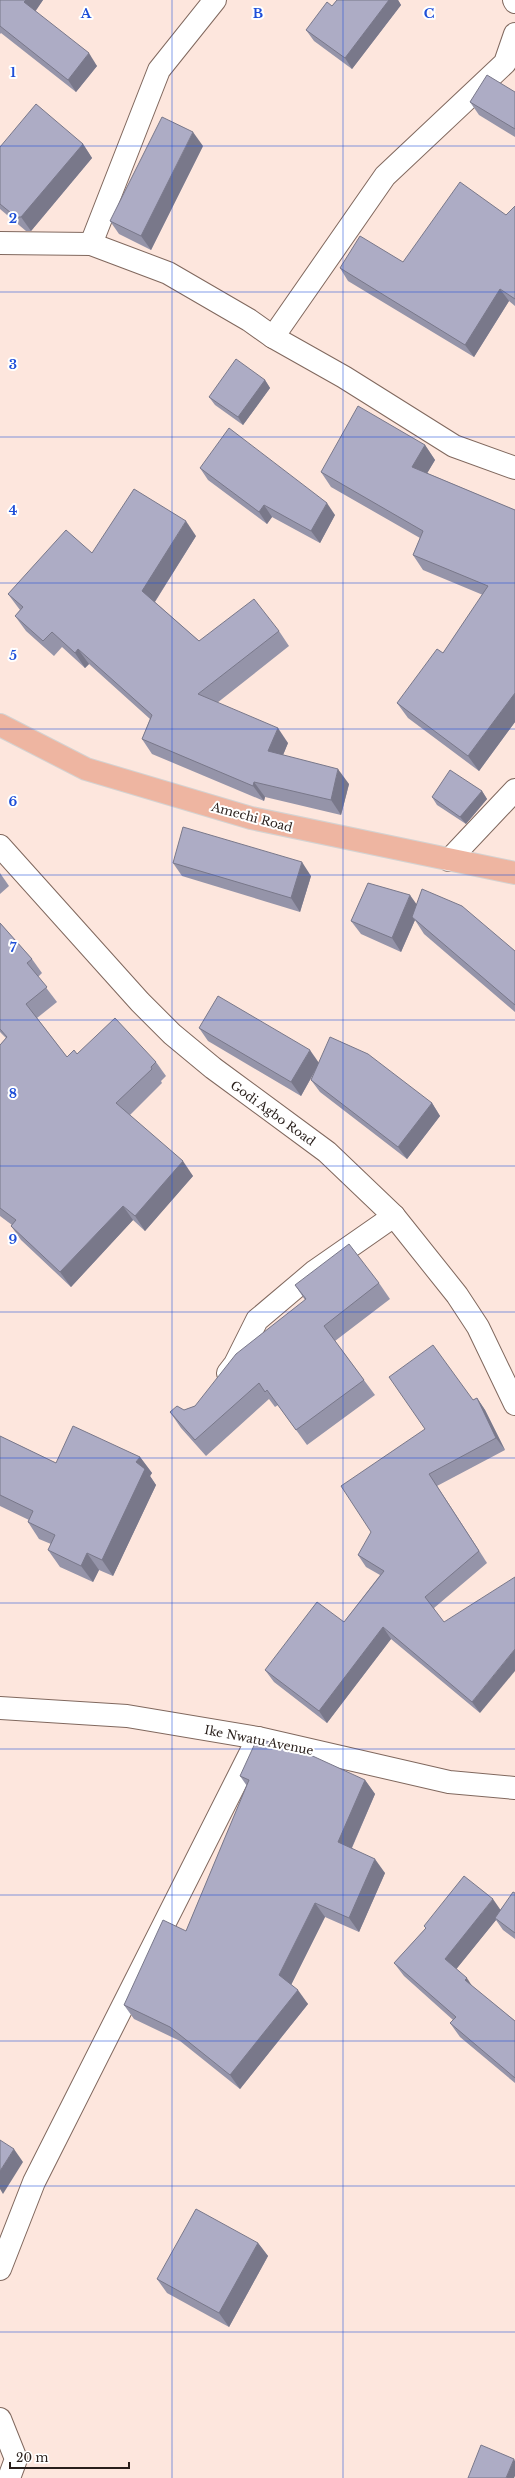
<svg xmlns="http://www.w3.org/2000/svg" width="515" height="2478" font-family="'Libre Baskerville',serif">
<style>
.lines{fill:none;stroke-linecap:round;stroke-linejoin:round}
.minor-casing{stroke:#80685e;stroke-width:24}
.major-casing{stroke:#d4d2d1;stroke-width:24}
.minor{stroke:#fff;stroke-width:22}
.major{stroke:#eeb5a1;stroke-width:22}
.wall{fill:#9594a9}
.shaded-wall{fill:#79788a}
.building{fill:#adacc5;stroke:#79788a}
.grid{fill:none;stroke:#1d4ed8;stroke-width:1;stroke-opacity:0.55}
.labels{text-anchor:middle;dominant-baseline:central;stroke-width:4;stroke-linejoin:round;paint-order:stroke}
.street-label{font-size:12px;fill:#281e1a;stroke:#fff}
.grid-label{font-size:13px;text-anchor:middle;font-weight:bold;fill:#1d4ed8;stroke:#fff;stroke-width:4;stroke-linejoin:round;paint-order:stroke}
</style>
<rect width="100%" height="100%" fill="#fde6dd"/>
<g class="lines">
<!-- minor casing -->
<g class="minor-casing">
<g id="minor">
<polyline points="514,0 515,2"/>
<polyline points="0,243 91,244 168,273 249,320 273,337 344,377 454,446 515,468"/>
<polyline points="91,244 159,70 215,0"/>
<polyline points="273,337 385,176 505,63 515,34"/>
<polyline points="0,846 140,1002 172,1034 213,1068 327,1152 394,1216 457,1295 478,1327 515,1404"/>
<polyline points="449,860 515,790"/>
<polyline points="228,1373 235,1364 257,1320 315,1271 394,1216"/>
<polyline points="0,1708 127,1716 258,1738 449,1782 515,1788"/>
<polyline points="0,2269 34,2182 258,1738"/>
<polyline points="0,2419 16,2459 9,2478"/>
</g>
</g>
<!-- major casing -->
<g class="major-casing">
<polyline id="major" points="0,725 86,769 251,818 515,873"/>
</g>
<!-- minor -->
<use href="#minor" class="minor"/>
<!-- major -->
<use href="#major" class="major"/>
</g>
<!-- wall -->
<g class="wall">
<polygon points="0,0 43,0 35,11 97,66 76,92 1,33 0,34"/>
<polygon points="337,0 398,0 401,5 352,69 314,41 306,30 332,6"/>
<polygon points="515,92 515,137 479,115 470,102"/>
<polygon points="83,144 92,158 31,231 26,231 0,209 0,147"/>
<polygon points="203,146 151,250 119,234 110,221"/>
<polygon points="515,206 515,306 509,301 474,357 348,281 340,268 403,262 506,215"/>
<polygon points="265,380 270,388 243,425 215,405 209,397"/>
<polygon points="425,445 435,460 427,473 515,510 515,722 479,771 408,718 397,703 443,653 483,595 423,570 413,555 420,538 331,487 321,472"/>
<polygon points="200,468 335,515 320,543 272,517 267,524 208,480"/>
<polygon points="196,536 155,602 199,641 279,631 289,646 217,703 288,743 283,755 349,784 341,815 265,797 264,801 152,754 142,739 150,719 89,664 85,668 62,647 54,656 26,631 15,616 20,610 8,594 92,553"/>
<polygon points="482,791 487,799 466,824 437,805 432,797"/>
<polygon points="173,863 311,876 300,912 182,876"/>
<polygon points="0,873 9,886 0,894"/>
<polygon points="417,904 515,951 515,1012 424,934 415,920 401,952 361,934 351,921"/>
<polygon points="0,923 32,959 42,973 38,977 57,1002 37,1018 67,1057 77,1054 156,1062 166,1076 161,1081 162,1083 130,1115 193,1176 145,1231 133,1220 71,1287 21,1240 11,1226 12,1225 0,1216 0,1045 6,1038 0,1032"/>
<polygon points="199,1028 319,1063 432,1103 440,1116 407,1159 320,1092 311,1080 318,1066 301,1096 208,1041"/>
<polygon points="379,1283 390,1299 335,1341 375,1395 307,1445 278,1405 275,1407 269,1399 206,1456 181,1428 170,1412 184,1410 195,1406 305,1300 295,1285"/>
<polygon points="477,1398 485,1410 505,1450 437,1486 487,1563 434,1608 480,1713 391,1639 327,1723 274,1682 265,1670 344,1622 380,1575 366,1567 358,1555 473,1400"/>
<polygon points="0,1436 56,1463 140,1457 152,1473 150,1476 156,1485 113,1576 99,1570 93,1582 60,1567 48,1550 51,1544 39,1539 28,1522 29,1520 0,1506"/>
<polygon points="240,1776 365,1780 375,1794 352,1848 385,1873 359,1932 325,1917 291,1985 308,2004 240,2089 180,2041 134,2019 124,2005 186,1931 247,1786"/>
<polygon points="515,1893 515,1939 503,1930 496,1920 456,1969 472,1986 515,2021 515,2083 460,2037 450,2023 453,2020 404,1976 394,1963 426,1928 424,1926 500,1910"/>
<polygon points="258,2243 268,2256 229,2327 167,2293 157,2279"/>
</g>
<!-- shaded-wall -->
<g class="shaded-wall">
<polygon points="26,0 43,0 33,15 24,2"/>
<polygon points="389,0 398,0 401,5 352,69 345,58"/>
<polygon points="89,53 97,66 76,92 68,80"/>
<polygon points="193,132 203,146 151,250 141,236"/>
<polygon points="83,144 92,158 31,231 21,217"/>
<polygon points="500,289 509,301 474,357 465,345"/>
<polygon points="265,380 270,388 243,425 238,417"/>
<polygon points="425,445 435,460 422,482 412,467"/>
<polygon points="327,503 335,515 320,543 311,531"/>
<polygon points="264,505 272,517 267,524 259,512"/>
<polygon points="186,521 196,536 152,606 142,591"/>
<polygon points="78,649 89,664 85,668 75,653"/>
<polygon points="515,693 515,722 479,771 468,756"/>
<polygon points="278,728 288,743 278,767 268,751"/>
<polygon points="338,769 349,784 341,815 331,800"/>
<polygon points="254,782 265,797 264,801 253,786"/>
<polygon points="482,791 487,799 466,824 460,817"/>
<polygon points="302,862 311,876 300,912 291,898"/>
<polygon points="410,895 420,909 412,917 415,920 401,952 392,938"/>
<polygon points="310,1050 319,1063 301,1096 291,1082"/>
<polygon points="432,1103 440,1116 407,1159 398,1147"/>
<polygon points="183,1161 193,1176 145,1231 135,1216"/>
<polygon points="123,1206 133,1220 71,1287 60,1272"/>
<polygon points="477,1398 485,1410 505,1450 496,1438"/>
<polygon points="140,1457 152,1473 150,1476 156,1485 113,1576 102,1560 136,1462"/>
<polygon points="429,1474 437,1486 487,1563 479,1551"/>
<polygon points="87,1553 99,1570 93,1582 81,1566"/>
<polygon points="383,1627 391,1639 327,1723 319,1711"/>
<polygon points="515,1649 515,1671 480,1713 472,1702"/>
<polygon points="365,1780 375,1794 348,1856 338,1842"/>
<polygon points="375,1859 385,1873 359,1932 349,1918"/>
<polygon points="493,1899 502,1912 495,1918 496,1920 454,1972 445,1959"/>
<polygon points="315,1903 325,1917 289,1989 279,1975"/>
<polygon points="467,1978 476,1992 465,1980"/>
<polygon points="298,1990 308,2004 240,2089 230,2075"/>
<polygon points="14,2149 23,2162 3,2194 0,2189 0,2171"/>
<polygon points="258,2243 268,2256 229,2327 219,2313"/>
<polygon points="514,2459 515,2461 515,2476 514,2478 506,2478"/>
</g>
<!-- building -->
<g class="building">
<polygon points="0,0 26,0 24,2 89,53 68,80 0,26"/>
<polygon points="337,0 389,0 345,58 306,30 327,2 332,6"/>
<polygon points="487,75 515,92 515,129 470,102"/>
<polygon points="36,104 83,144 21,217 16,217 0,204 0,147"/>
<polygon points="162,117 193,132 141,236 110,221"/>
<polygon points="460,182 506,215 515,206 515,299 500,289 465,345 340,268 360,236 403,262"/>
<polygon points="236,359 265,380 238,417 209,397"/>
<polygon points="358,406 425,445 412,467 515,510 515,693 468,756 397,703 437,649 443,653 488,586 413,555 423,531 321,472"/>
<polygon points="229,428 327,503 311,531 264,505 259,512 200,468"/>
<polygon points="134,489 186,521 142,591 199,641 254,599 279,631 198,694 278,728 268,751 338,769 331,800 254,782 253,786 142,739 152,715 78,649 75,653 52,632 43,641 15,616 23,607 8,594 66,530 92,553"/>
<polygon points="450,770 482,791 460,817 432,797"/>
<polygon points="183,827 302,862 291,898 173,863"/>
<polygon points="368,883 410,895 392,938 351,921"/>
<polygon points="422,889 462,906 515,951 515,1005 412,917"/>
<polygon points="0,923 32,959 27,963 47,987 26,1004 67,1057 74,1050 77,1054 115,1018 156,1062 151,1067 152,1069 116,1103 183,1161 135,1216 123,1206 60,1272 11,1226 16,1220 0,1208 0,1045 7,1037 0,1029"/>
<polygon points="218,996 310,1050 291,1082 199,1028"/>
<polygon points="330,1037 368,1054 432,1103 398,1147 311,1080"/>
<polygon points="349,1244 379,1283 324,1326 364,1380 296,1430 267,1390 265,1392 259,1383 195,1440 170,1412 177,1406 184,1410 195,1406 236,1354 306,1299 295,1285"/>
<polygon points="433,1345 473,1400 477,1398 496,1438 429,1474 479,1551 425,1597 444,1622 515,1577 515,1649 472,1702 383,1627 319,1711 265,1670 317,1602 344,1622 384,1571 358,1555 371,1532 341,1486 425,1429 389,1377"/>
<polygon points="73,1426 140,1457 136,1462 145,1469 102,1560 87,1553 81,1566 48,1550 55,1535 28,1522 33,1511 0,1495 0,1436 56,1463"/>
<polygon points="257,1739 293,1747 365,1780 338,1842 375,1859 349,1918 315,1903 279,1975 298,1990 230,2075 170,2027 124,2005 163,1920 186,1931 249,1780 240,1776"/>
<polygon points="464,1876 493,1899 445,1959 467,1978 465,1980 515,2021 515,2078 450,2023 456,2017 394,1963 426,1928 424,1926"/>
<polygon points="513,1892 515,1893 515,1933 495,1918"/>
<polygon points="0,2140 14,2149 0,2171"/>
<polygon points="196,2209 258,2243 219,2313 157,2279"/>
<polygon points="481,2445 514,2459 506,2478 468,2478"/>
</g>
<!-- grid -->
<path class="grid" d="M172,0V2478M343,0V2478M0,146H515M0,292H515M0,437H515M0,583H515M0,729H515M0,875H515M0,1020H515M0,1166H515M0,1312H515M0,1458H515M0,1603H515M0,1749H515M0,1895H515M0,2041H515M0,2186H515M0,2332H515"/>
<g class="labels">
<!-- street labels -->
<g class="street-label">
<text transform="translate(252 817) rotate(15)">Amechi Road</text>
<text transform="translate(273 1113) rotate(36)">Godi Agbo Road</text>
<text transform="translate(259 1740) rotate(11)">Ike Nwatu Avenue</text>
</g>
</g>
<g class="grid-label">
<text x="86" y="18">A</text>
<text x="258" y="18">B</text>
<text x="429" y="18">C</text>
<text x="13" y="77">1</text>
<text x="13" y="223">2</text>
<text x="13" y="369">3</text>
<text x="13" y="515">4</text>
<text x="13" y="660">5</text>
<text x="13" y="806">6</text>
<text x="13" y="952">7</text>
<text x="13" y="1098">8</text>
<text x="13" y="1244">9</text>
</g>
<!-- scale -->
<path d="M10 2462v6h119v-6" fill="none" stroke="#281e1a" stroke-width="2"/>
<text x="16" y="2462" font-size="12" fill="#281e1a" stroke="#ffffff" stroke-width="3" paint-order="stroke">20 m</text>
</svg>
